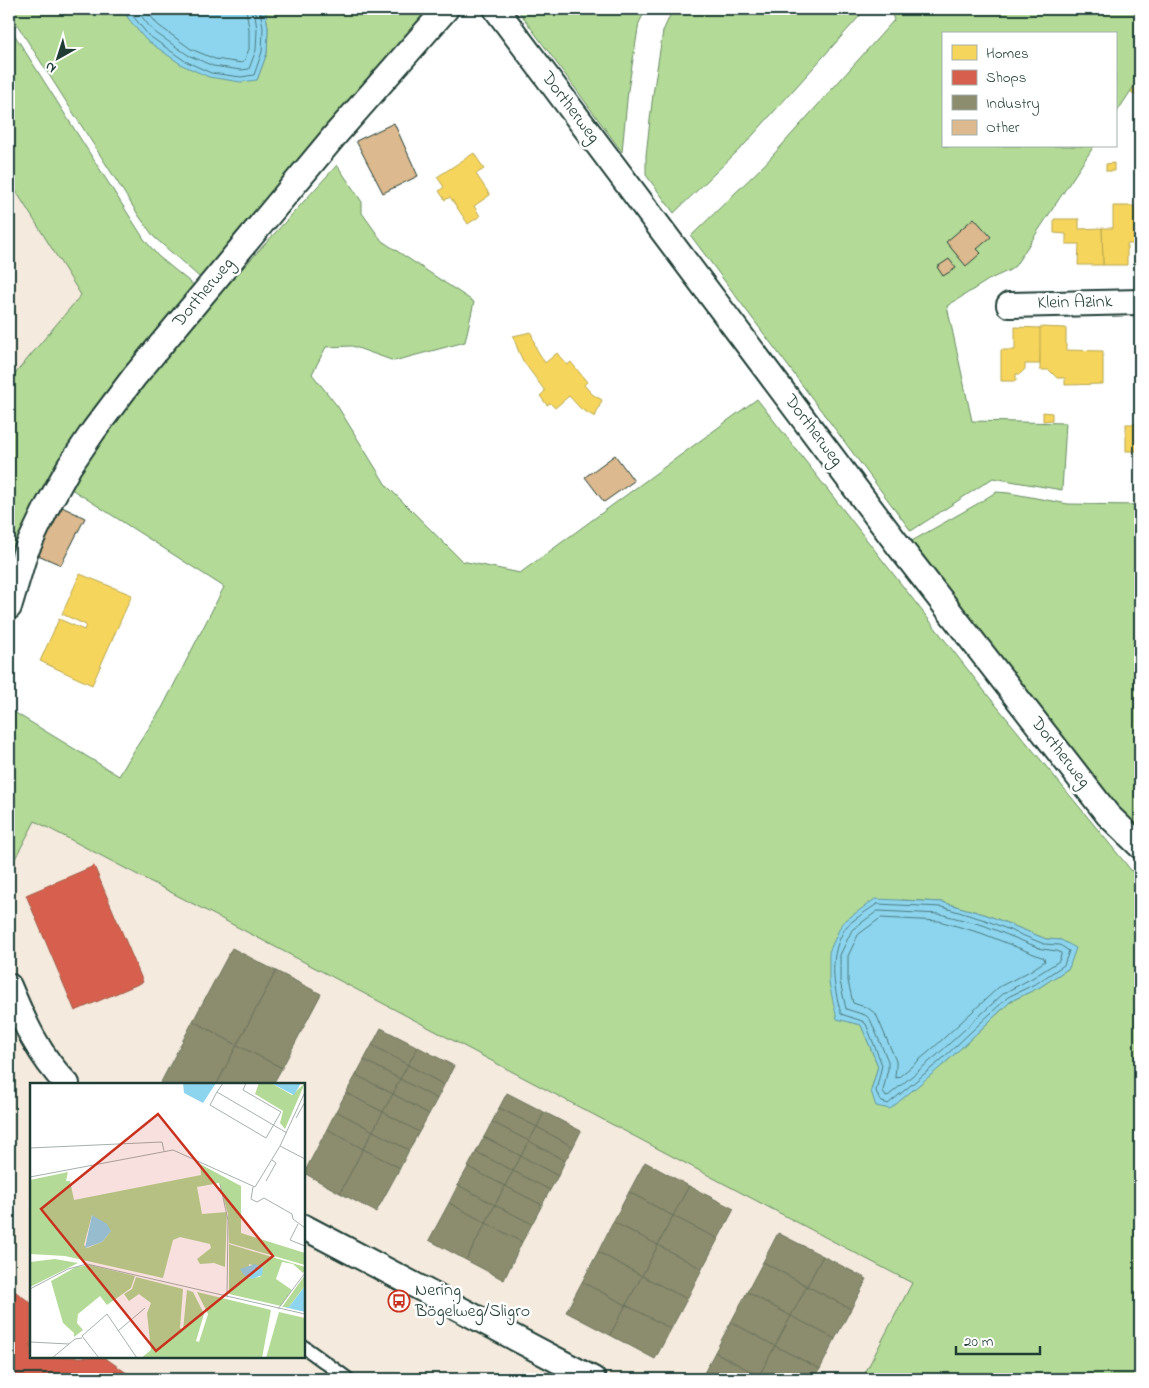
<svg xmlns="http://www.w3.org/2000/svg" width="1149" height="1388" font-family="'Indie Flower',sans-serif">
<style>
.built{fill:#f4eadd;fill-rule:evenodd}
.green{fill:#b3da96;stroke:#698c65;fill-rule:evenodd}
.water{fill:#8dd5ee;stroke:#6198a4}
.homes{fill:#f6d55c;stroke:#b6a750}
.shops{fill:#d6604d;stroke:#9f5646}
.industry{fill:#8c8c6e;stroke:#6b745d}
.lines{fill:none;stroke-linecap:round;stroke-linejoin:round}
.shore{stroke:#4b7a7e;stroke-width:1}
.building{fill:#dcb98e;stroke:#1f3d34}
.lane-casing{stroke:#1f3d34;stroke-width:16}
.street-casing{stroke:#1f3d34;stroke-width:28}
.lane{stroke:#fff;stroke-width:12}
.street{stroke:#fff;stroke-width:24}
.labels{text-anchor:middle;dominant-baseline:central;stroke-width:5;stroke-linejoin:round;paint-order:stroke}
.street-label{font-size:18px;fill:#1f3d34;stroke:#fff}
.poi-label{font-size:18px;fill:#1f3d34;stroke:#fff;text-anchor:start}
.inset-road{fill:none;stroke:#a5b1ae;stroke-width:1}
.view{fill:#c8321e;fill-opacity:0.15;stroke:#c8321e;stroke-width:2.5}
.inset-edge{fill:none;stroke:#1f3d34;stroke-width:2.5}
</style>
<rect width="100%" height="100%" fill="#fff"/>
<filter id="ink" filterUnits="userSpaceOnUse"><feTurbulence type="fractalNoise" baseFrequency=".02" numOctaves="2"/><feDisplacementMap in="SourceGraphic" scale="10" xChannelSelector="R" yChannelSelector="G"/><feConvolveMatrix kernelMatrix="1 2 1 2 8 2 1 2 1" color-interpolation-filters="sRGB"/></filter>
<g filter="url(#ink)">
<!-- built -->
<g class="built">
<polygon points="9,179 84,298 9,388"/>
<path d="M29,809L935,1288L892,1379H9V847ZM31,1084H304V1357H31Z"/>
</g>
<!-- green -->
<g class="green">
<polygon points="9,9 124,9 128,18 257,80 267,53 268,28 265,9 434,9 206,283 154,237 139,216 9,12"/>
<polygon points="517,9 646,9 639,23 628,90 622,152"/>
<polygon points="673,9 866,9 745,144 674,213 646,175 646,155 653,94 663,31"/>
<polygon points="890,9 1140,9 1140,77 1115,115 1115,34 943,34 943,146 1094,146 1015,266 1010,270 990,279 947,306 972,421 1066,423 1062,490 993,478 911,531 691,236 765,164 894,20"/>
<polygon points="9,26 144,239 158,256 201,291 95,418 9,587 9,381 81,295 9,180"/>
<path d="M337,165L362,202V213L382,241L474,302L465,342L394,361L352,346L326,347L312,374L338,407L386,485L462,561L520,573L757,399L986,693L1140,881V1379H862L912,1283L386,1005L35,821L9,870V709L119,776L135,749L162,708L224,587L65,485L150,370ZM902,900L942,902L987,915L1046,939L1061,940L1069,968L1040,987L1011,1001L943,1065L871,1091L878,1066L861,1025Z"/>
<polygon points="996,492 1009,493 1068,504 1140,505 1140,831 1124,818 910,542 977,504"/>
</g>
<!-- water -->
<g class="water">
<polygon points="124,9 265,9 268,28 267,53 257,80 241,82 209,77 182,65 145,39 128,18"/>
<polygon points="875,899 942,902 987,915 1046,939 1061,940 1076,948 1069,968 1040,987 1011,1001 943,1065 890,1109 876,1106 871,1091 878,1066 861,1025 837,1019 829,983 829,952 842,923"/>
</g>
<!-- homes -->
<g class="homes">
<polygon points="1139,80 1140,81 1140,98 1131,92"/>
<polygon points="474,153 484,169 476,174 490,195 474,206 480,216 468,224 450,197 445,200 439,191 444,187 437,177"/>
<polygon points="1114,163 1114,171 1106,171 1106,164"/>
<polygon points="1113,206 1136,206 1136,215 1140,215 1140,244 1127,244 1127,265 1103,265 1102,228 1113,228"/>
<polygon points="1054,219 1079,219 1079,229 1102,228 1103,265 1078,265 1079,244 1066,244 1066,234 1054,233"/>
<polygon points="1015,327 1041,328 1040,364 1025,364 1025,369 1020,374 1016,374 1016,381 1001,381 1001,350 1015,350"/>
<polygon points="1040,327 1066,328 1066,350 1103,351 1103,384 1065,385 1065,378 1057,378 1049,370 1040,370"/>
<polygon points="531,332 536,348 545,363 557,353 567,365 571,362 587,382 584,385 592,394 602,400 595,417 581,409 569,396 555,408 550,403 547,405 540,396 545,391 523,361 518,350 513,336"/>
<polygon points="1043,412 1052,413 1052,420 1043,421"/>
<rect x="1126" y="424" width="14" height="27"/>
<polygon points="80,574 132,595 92,685 40,661 59,619 84,630 86,625 62,614"/>
</g>
<!-- shops -->
<g class="shops">
<polygon points="94,866 143,982 75,1011 26,895"/>
<polygon points="9,1287 31,1303 31,1357 104,1357 135,1379 9,1379"/>
</g>
<!-- industry -->
<g class="industry">
<polygon points="232,948 276,971 237,1045 193,1021"/>
<polygon points="276,971 321,994 282,1068 237,1045"/>
<polygon points="193,1021 237,1045 217,1084 160,1084"/>
<polygon points="381,1028 418,1047 408,1065 372,1045"/>
<polygon points="237,1045 282,1068 273,1084 217,1084"/>
<polygon points="372,1045 408,1065 400,1079 364,1060"/>
<polygon points="418,1047 454,1066 444,1085 408,1065"/>
<polygon points="364,1060 400,1079 393,1094 356,1075"/>
<polygon points="408,1065 444,1085 437,1099 400,1079"/>
<polygon points="356,1075 393,1094 383,1112 346,1093"/>
<polygon points="400,1079 437,1099 429,1114 393,1094"/>
<polygon points="346,1093 383,1112 373,1131 336,1111"/>
<polygon points="507,1093 544,1112 537,1127 499,1108"/>
<polygon points="393,1094 429,1114 419,1132 383,1112"/>
<polygon points="499,1108 537,1127 529,1141 492,1122"/>
<polygon points="336,1111 373,1131 363,1149 327,1129"/>
<polygon points="383,1112 419,1132 409,1150 373,1131"/>
<polygon points="544,1112 581,1131 573,1147 537,1127"/>
<polygon points="492,1122 529,1141 521,1156 484,1137"/>
<polygon points="537,1127 573,1147 565,1161 529,1141"/>
<polygon points="327,1129 363,1149 340,1193 304,1173"/>
<polygon points="373,1131 409,1150 400,1168 363,1149"/>
<polygon points="484,1137 521,1156 513,1171 476,1152"/>
<polygon points="529,1141 565,1161 558,1176 521,1156"/>
<polygon points="363,1149 400,1168 376,1212 340,1193"/>
<polygon points="476,1152 513,1171 505,1186 468,1167"/>
<polygon points="521,1156 558,1176 550,1190 513,1171"/>
<polygon points="645,1162 689,1186 673,1216 629,1192"/>
<polygon points="468,1167 505,1186 495,1205 458,1185"/>
<polygon points="513,1171 550,1190 542,1205 505,1186"/>
<polygon points="458,1185 495,1205 486,1223 449,1203"/>
<polygon points="505,1186 542,1205 532,1224 495,1205"/>
<polygon points="689,1186 734,1209 718,1239 673,1216"/>
<polygon points="629,1192 673,1216 658,1245 613,1222"/>
<polygon points="449,1203 486,1223 466,1260 429,1240"/>
<polygon points="495,1205 532,1224 522,1242 486,1223"/>
<polygon points="673,1216 718,1239 702,1269 658,1245"/>
<polygon points="613,1222 658,1245 642,1276 598,1252"/>
<polygon points="486,1223 522,1242 504,1280 466,1260"/>
<polygon points="778,1233 823,1256 807,1286 763,1262"/>
<polygon points="658,1245 702,1269 687,1299 642,1276"/>
<polygon points="598,1252 642,1276 626,1305 582,1282"/>
<polygon points="823,1256 867,1279 851,1309 807,1286"/>
<polygon points="763,1262 807,1286 791,1316 747,1292"/>
<polygon points="642,1276 687,1299 671,1329 626,1305"/>
<polygon points="582,1282 626,1305 610,1335 566,1312"/>
<polygon points="807,1286 851,1309 835,1339 791,1316"/>
<polygon points="747,1292 791,1316 775,1346 731,1322"/>
<polygon points="626,1305 671,1329 655,1359 610,1335"/>
<polygon points="791,1316 835,1339 820,1369 775,1346"/>
<polygon points="731,1322 775,1346 759,1376 715,1352"/>
<polygon points="775,1346 820,1369 814,1379 766,1379 759,1376"/>
<polygon points="715,1352 759,1376 758,1379 701,1379"/>
</g>
<g class="lines">
<!-- shore -->
<g class="shore">
<polyline points="129,9 133,16 148,35 185,61 211,73 241,77 254,75 262,52 263,28 260,9"/>
<polyline points="136,9 153,31 188,55 213,66 241,70 249,69 256,50 257,29 254,9"/>
<polyline points="145,9 158,25 191,49 215,59 242,63 244,61 249,49 249,29 246,9"/>
<path d="M877,904L942,907L985,920L1044,944L1060,945L1069,951L1064,965L1037,983L1008,997L940,1061L888,1104L880,1101L876,1091L882,1065L866,1024L862,1021L841,1014C833,984 828,955 846,927C850,922 871,908 877,904Z"/>
<polygon points="878,911 940,914 983,925 1042,949 1057,951 1061,953 1061,955 1059,961 1034,977 1004,993 936,1056 888,1096 886,1097 883,1091 888,1069 888,1061 870,1019 865,1015 846,1009 840,981 840,955 852,930"/>
<polygon points="881,918 939,921 981,933 1044,958 1045,961 1030,971 999,987 931,1050 899,1077 896,1078 895,1076 896,1067 896,1061 876,1014 868,1008 853,1003 848,981 848,956 858,935"/>
</g>
</g>
<!-- building -->
<g class="building">
<polygon points="394,123 418,176 383,193 356,141"/>
<polygon points="974,218 991,237 977,249 981,253 966,266 946,242"/>
<polygon points="949,259 956,268 943,276 937,267"/>
<polygon points="615,455 634,481 604,502 585,477"/>
<polygon points="62,507 85,518 61,565 38,555"/>
</g>
<g class="lines">
<!-- lane casing -->
<g class="lane-casing">
<polyline id="lane" points="304,1347 348,1379"/>
</g>
<!-- street casing -->
<g class="street-casing">
<g id="street">
<polyline points="496,9 898,545 1108,815 1140,846"/>
<polyline points="1009,305 1140,302"/>
<polyline points="9,607 25,553 46,509 69,467 94,430 134,377 336,134 446,9"/>
<path d="M9,986C24,1022 39,1056 67,1084"/>
<polyline points="304,1227 593,1379"/>
</g>
</g>
<!-- lane -->
<use href="#lane" class="lane"/>
<!-- street -->
<use href="#street" class="street"/>
</g>
</g>
<!-- icons -->
<defs>
<g id="bus-ring" transform="scale(1.125)"><circle r="9.5" fill="#fff" stroke="#c8321e" stroke-width="1.5"/><path d="M-5-6H5V4H4V6H2V4H-2V6H-4V4H-5ZM-3.5-4V0h7V-4ZM-3.5 1.2v1.5H-2V1.2ZM2 1.2v1.5H3.5V1.2Z" fill="#c8321e"/></g>
</defs>
<g fill-rule="evenodd">
<use href="#bus-ring" x="399" y="1301"/>
</g>
<g class="labels">
<!-- street labels -->
<g class="street-label">
<text transform="translate(570 108) rotate(53)">Dortherweg</text>
<text transform="translate(204 293) rotate(-50)">Dortherweg</text>
<text transform="translate(1075 303) rotate(-1)">Klein Azink</text>
<text transform="translate(813 431) rotate(53)">Dortherweg</text>
<text transform="translate(1060 753) rotate(52)">Dortherweg</text>
</g>
<!-- poi labels -->
<g class="poi-label">
<text x="415" y="1291">Nering<tspan x="415" dy="21">Bögelweg/Sligro</tspan></text>
</g>
</g>
<!-- overview -->
<g transform="translate(30 1083)">
<rect width="275" height="275" fill="#fff"/>
<path d="M229,0H241L262,12L275,0L255,46L250,40L253,28L225,11ZM170,81L211,103V150L275,170V182L199,160L198,131L189,100L167,104L172,131L197,129L195,184L184,180L170,181L167,176L181,165L180,161L150,154L143,157L133,195L35,173L0,171V97L38,89L36,98H40L44,117L171,92ZM62,132L81,148L72,159L57,165L54,162ZM199,161L275,184V187L273,190L263,181L252,179L246,196L262,207L251,223L199,211ZM219,181L233,185L230,194L218,195ZM25,176L48,180L0,204V179ZM60,182L105,193L101,205L77,222L70,213L48,231L47,240L53,247L44,254V250L33,240L21,198L46,184ZM275,192L274,204L259,224H252ZM106,194L153,206L150,245L153,247L157,207L163,209L174,231L166,258L169,259L178,231L167,209L241,227L232,275H111L121,267L117,230L121,220L109,211L99,218L94,211L102,206ZM249,229L275,235V275H236Z" fill="#b3da96" fill-rule="evenodd"/>
<path d="M153,0H186L173,20L154,10ZM241,0H271L264,12ZM62,132L77,141L81,148L72,159L55,165ZM225,181L233,185L232,192L222,196L214,192L210,186ZM275,203V229L254,224H259Z" fill="#8dd5ee"/>
<path class="inset-road" d="M193,0L187,9L257,50M187,9L180,22L236,55L251,29L213,7L216,0M266,35L275,19M250,63L275,76M0,65L132,59L134,68M0,94L143,67L225,104L250,63L275,9M236,98L246,80L242,77M190,101L198,137L197,214M223,104L221,116L227,119L234,115L262,131L263,136L275,145M268,141L260,157L275,163M0,206L38,186L57,181L275,231M248,226L275,190M88,248L115,225M0,259L39,261M22,275L45,256L52,255M69,275L52,253L77,231L107,275"/>
<path class="view" d="M128,31L243,173L126,268L11,126Z"/>
<rect width="275" height="275" class="inset-edge"/>
</g>
<!-- margin -->
<rect width="1149" height="1388" fill="none" stroke="#fff" stroke-width="30"/>
<rect x="15" y="15" width="1119" height="1358" fill="none" stroke="#1f3d34" stroke-width="2" filter="url(#ink)"/>
<!-- legend -->
<rect x="942" y="32" width="175" height="115" fill="#ffffff" stroke="#a5b1ae"/>
<rect x="952" y="45" width="25" height="15" fill="#f6d55c" stroke="#a5b1ae"/>
<text x="986" y="58" font-size="15" fill="#1f3d34">Homes</text>
<rect x="952" y="70" width="25" height="15" fill="#d6604d" stroke="#a5b1ae"/>
<text x="986" y="82" font-size="15" fill="#1f3d34">Shops</text>
<rect x="952" y="95" width="25" height="15" fill="#8c8c6e" stroke="#a5b1ae"/>
<text x="986" y="108" font-size="15" fill="#1f3d34">Industry</text>
<rect x="952" y="120" width="25" height="15" fill="#dcb98e" stroke="#a5b1ae"/>
<text x="986" y="132" font-size="15" fill="#1f3d34">Other</text>
<!-- north arrow -->
<g transform="translate(58 58) rotate(219)" stroke="#ffffff" stroke-width="4" paint-order="stroke">
<path d="M0-4L9 19L0 12L-9 19Z" fill="#1f3d34"/>
<text y="-8" font-size="14" font-weight="bold" text-anchor="middle" fill="#1f3d34">N</text>
</g>
<!-- scale -->
<path d="M956 1346v8h84v-8" fill="none" stroke="#1f3d34" stroke-width="2.5"/>
<text x="964" y="1346" font-size="15" fill="#1f3d34" stroke="#ffffff" stroke-width="4" paint-order="stroke">20 m</text>
</svg>
